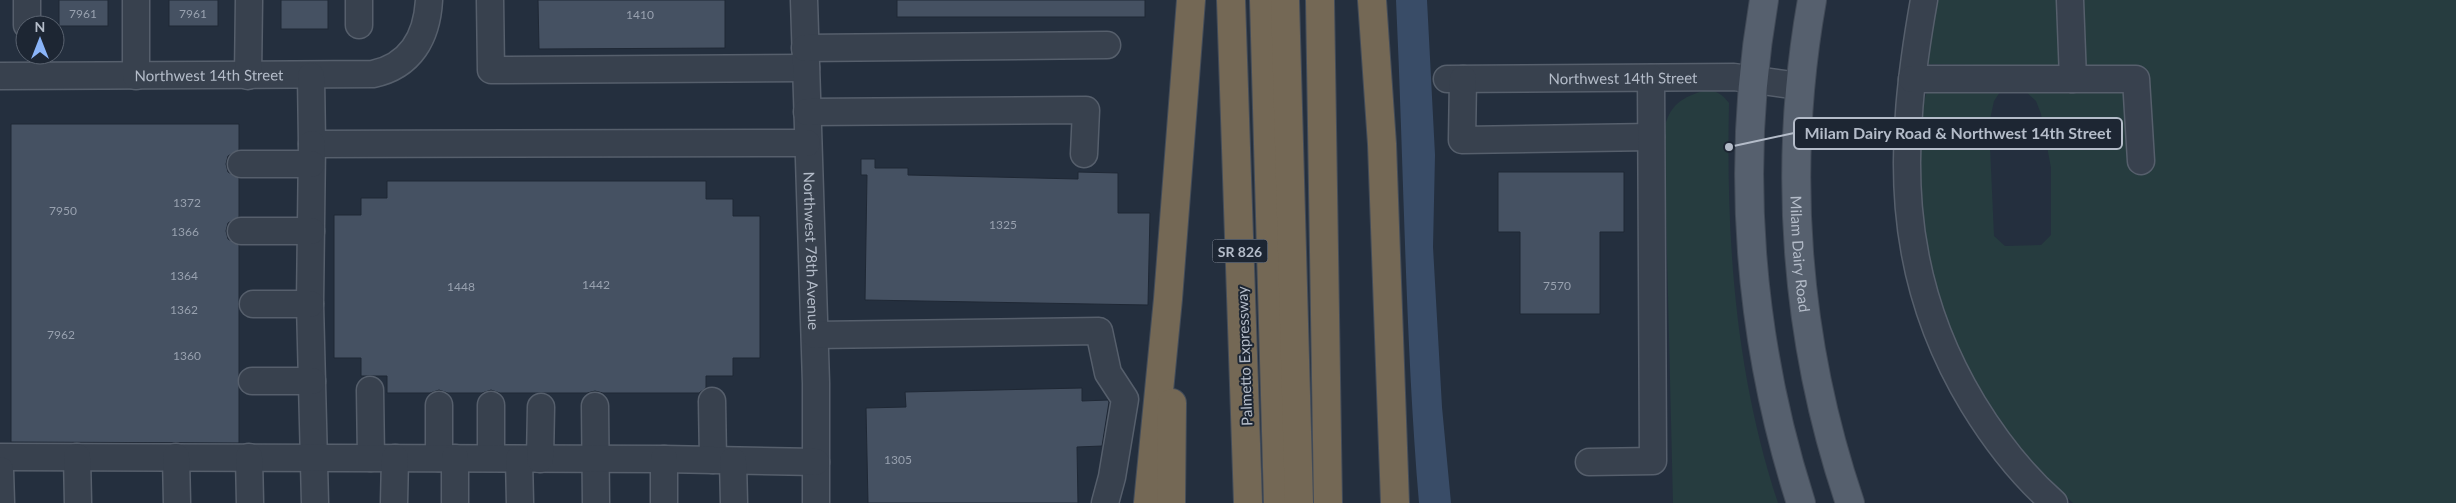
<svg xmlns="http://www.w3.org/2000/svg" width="2456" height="503" font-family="Lato,sans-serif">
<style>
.green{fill:#263c3f}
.water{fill:#394c67}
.building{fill:#455162;stroke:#1f2835}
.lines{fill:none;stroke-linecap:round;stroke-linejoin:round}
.minor-casing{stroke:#565f6c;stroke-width:29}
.major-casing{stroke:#414a57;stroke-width:30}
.highway-casing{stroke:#434c59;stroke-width:30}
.minor{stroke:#38414e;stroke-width:26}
.major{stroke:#56606e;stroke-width:28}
.highway{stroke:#746855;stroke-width:28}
.labels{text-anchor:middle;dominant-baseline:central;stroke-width:4;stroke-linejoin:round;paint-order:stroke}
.number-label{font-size:12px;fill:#98a1af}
.shield{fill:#1d2633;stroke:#878f9c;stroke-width:1}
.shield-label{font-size:14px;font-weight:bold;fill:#b4bcc9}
.street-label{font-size:15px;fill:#b4bcc9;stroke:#1d2633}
.leader{fill:none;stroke:#b4bcc9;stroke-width:2}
.callout-dot{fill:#b4bcc9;stroke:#1d2633;stroke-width:2}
.callout{fill:#1d2633;stroke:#b4bcc9;stroke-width:2}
.callout-label{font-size:16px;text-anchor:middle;font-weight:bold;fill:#b4bcc9}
</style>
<rect width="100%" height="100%" fill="#242f3e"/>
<!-- green -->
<g class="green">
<polygon points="1934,0 2066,0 2069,67 1924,64"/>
<polygon points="2074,0 2456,0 2456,503 2073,503 2035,469 1998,423 1942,321 1917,202 1919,122 1927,90 2002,89 1994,101 1989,124 1994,236 2005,246 2041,245 2051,235 2051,168 2041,114 2036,101 2023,89 2145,88 2144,68 2084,68"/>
<path d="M1706,90C1716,90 1723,95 1729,103C1726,238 1735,373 1778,503H1673L1664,130C1669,105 1682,97 1706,90Z"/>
</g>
<!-- water -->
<path class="water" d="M1396,0H1427L1435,155L1433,247L1442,407L1451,503H1419C1405,336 1404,168 1396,0Z"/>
<!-- building -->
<g class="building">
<rect x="59" y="0" width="49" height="26"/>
<rect x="169" y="0" width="49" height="26"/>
<rect x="281" y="0" width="47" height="29"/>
<polygon points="538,0 725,0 725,48 539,49"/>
<rect x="897" y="0" width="248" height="17"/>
<polygon points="11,124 239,124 239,150 228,156 226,164 228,172 239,178 239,217 228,223 226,231 228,239 239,245 239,443 11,442"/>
<polygon points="861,159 875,159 875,168 908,168 908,175 1078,179 1078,172 1118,173 1118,213 1150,213 1148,305 865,300 867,175 861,175"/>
<polygon points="1498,172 1624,172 1624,232 1600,232 1600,314 1520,314 1520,232 1498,232"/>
<polygon points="387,181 706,181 706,199 733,199 733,216 760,216 760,358 733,358 733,376 706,376 706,388 699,393 603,393 595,391 587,393 500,393 491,390 482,393 448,393 439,390 430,393 387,393 387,376 361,376 361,358 334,358 334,215 361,215 361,198 387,198"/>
<polygon points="1082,388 1082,401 1108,400 1109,402 1102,446 1077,447 1078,503 868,503 866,408 906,407 905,392"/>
</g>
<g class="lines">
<!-- minor casing -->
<g class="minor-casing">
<g id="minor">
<polyline points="27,0 27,25"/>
<polyline points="490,0 491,70 806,68"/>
<path id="s1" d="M804,0L816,383V503"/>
<path d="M1924,0C1898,146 1893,272 1973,404C1995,440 2022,475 2054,503"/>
<polyline points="2070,0 2073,79"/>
<polyline points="359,25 359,0"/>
<polyline points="805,48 1107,45"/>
<path id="s2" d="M0,76L373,74C411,66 427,37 429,0"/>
<polyline points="136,76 136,0"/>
<polyline points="248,76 249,0"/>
<polyline points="311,76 312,144 807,143"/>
<path id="s3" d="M1447,79L1734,77L1799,86"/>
<polyline points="1463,79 1462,140 1651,137"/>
<polyline points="1912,79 2136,79 2141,161"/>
<polyline points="807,112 1086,110 1084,154"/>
<polyline points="312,144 310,304 315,503"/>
<polyline points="241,164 311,164"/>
<polyline points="241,231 311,231"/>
<polyline points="253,304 310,304"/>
<polyline points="815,335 1099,331 1108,373 1125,399 1112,477 1105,503"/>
<polyline points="252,381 312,381"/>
<polyline points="370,390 371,458"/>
<polyline points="712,401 713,460"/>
<polyline points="439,405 439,458"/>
<polyline points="491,405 491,458"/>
<polyline points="595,406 596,503"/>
<polyline points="0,457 664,459 816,462"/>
<polyline points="77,457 78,503"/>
<polyline points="176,457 177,503"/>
<polyline points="249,457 250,503"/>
<polyline points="455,458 455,503"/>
<polyline points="519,459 520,503"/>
<polyline points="540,459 541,407"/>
<polyline points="664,459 664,503"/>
<polyline points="733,461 734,503"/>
<polyline points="1589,462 1653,461 1651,78"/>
<polyline points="0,470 1,503"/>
<polyline points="394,503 395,458"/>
</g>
</g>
<!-- major casing -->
<g class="major-casing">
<g id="major">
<path d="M1764,0C1735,168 1749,341 1801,503"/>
<path id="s4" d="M1812,0C1782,168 1795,341 1850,503"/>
</g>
</g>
<!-- highway casing -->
<g class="highway-casing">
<g id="highway">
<polyline points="1231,0 1248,503"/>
<polyline points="1264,0 1278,503"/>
<polyline points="1285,0 1299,503"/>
<polyline points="1320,0 1328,503"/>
<polyline points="1372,0 1382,144 1395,503"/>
<polyline points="1148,503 1168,299 1191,0"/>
<polyline points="1171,503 1172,403"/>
</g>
</g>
<!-- minor -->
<use href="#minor" class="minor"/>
<!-- major -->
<use href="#major" class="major"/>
<!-- highway -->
<use href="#highway" class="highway"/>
</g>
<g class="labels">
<!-- number labels -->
<g class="number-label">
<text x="83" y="13">7961</text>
<text x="193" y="13">7961</text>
<text x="640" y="14">1410</text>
<text x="187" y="202">1372</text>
<text x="63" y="210">7950</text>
<text x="1003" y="224">1325</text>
<text x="185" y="231">1366</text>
<text x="184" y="275">1364</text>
<text x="596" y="284">1442</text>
<text x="1557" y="285">7570</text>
<text x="461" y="286">1448</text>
<text x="184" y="309">1362</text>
<text x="61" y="334">7962</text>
<text x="187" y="355">1360</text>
<text x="898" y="459">1305</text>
</g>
<!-- shield labels -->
<rect class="shield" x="1212.5" y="239.5" width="55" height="23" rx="4"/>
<g class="shield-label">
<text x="1240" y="251">SR 826</text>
</g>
<!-- street labels -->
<g class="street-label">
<text stroke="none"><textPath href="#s2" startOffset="209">Northwest 14th Street</textPath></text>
<text stroke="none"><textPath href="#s3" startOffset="176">Northwest 14th Street</textPath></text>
<text stroke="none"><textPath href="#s1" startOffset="251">Northwest 78th Avenue</textPath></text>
<text stroke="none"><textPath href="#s4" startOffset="255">Milam Dairy Road</textPath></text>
<text transform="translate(1244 356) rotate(-92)">Palmetto Expressway</text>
</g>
</g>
<!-- callouts -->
<path class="leader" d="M1729 147L1794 133"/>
<circle class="callout-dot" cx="1729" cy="147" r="5"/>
<rect class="callout" x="1794" y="118" width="328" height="31" rx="5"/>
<g class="callout-label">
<text x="1958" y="139">Milam Dairy Road &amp; Northwest 14th Street</text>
</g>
<!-- north arrow -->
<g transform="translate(40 40)"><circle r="24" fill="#1d2633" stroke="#59626f"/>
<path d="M0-4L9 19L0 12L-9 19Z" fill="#8ab4f8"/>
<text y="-8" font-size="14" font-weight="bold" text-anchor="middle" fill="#b4bcc9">N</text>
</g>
</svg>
